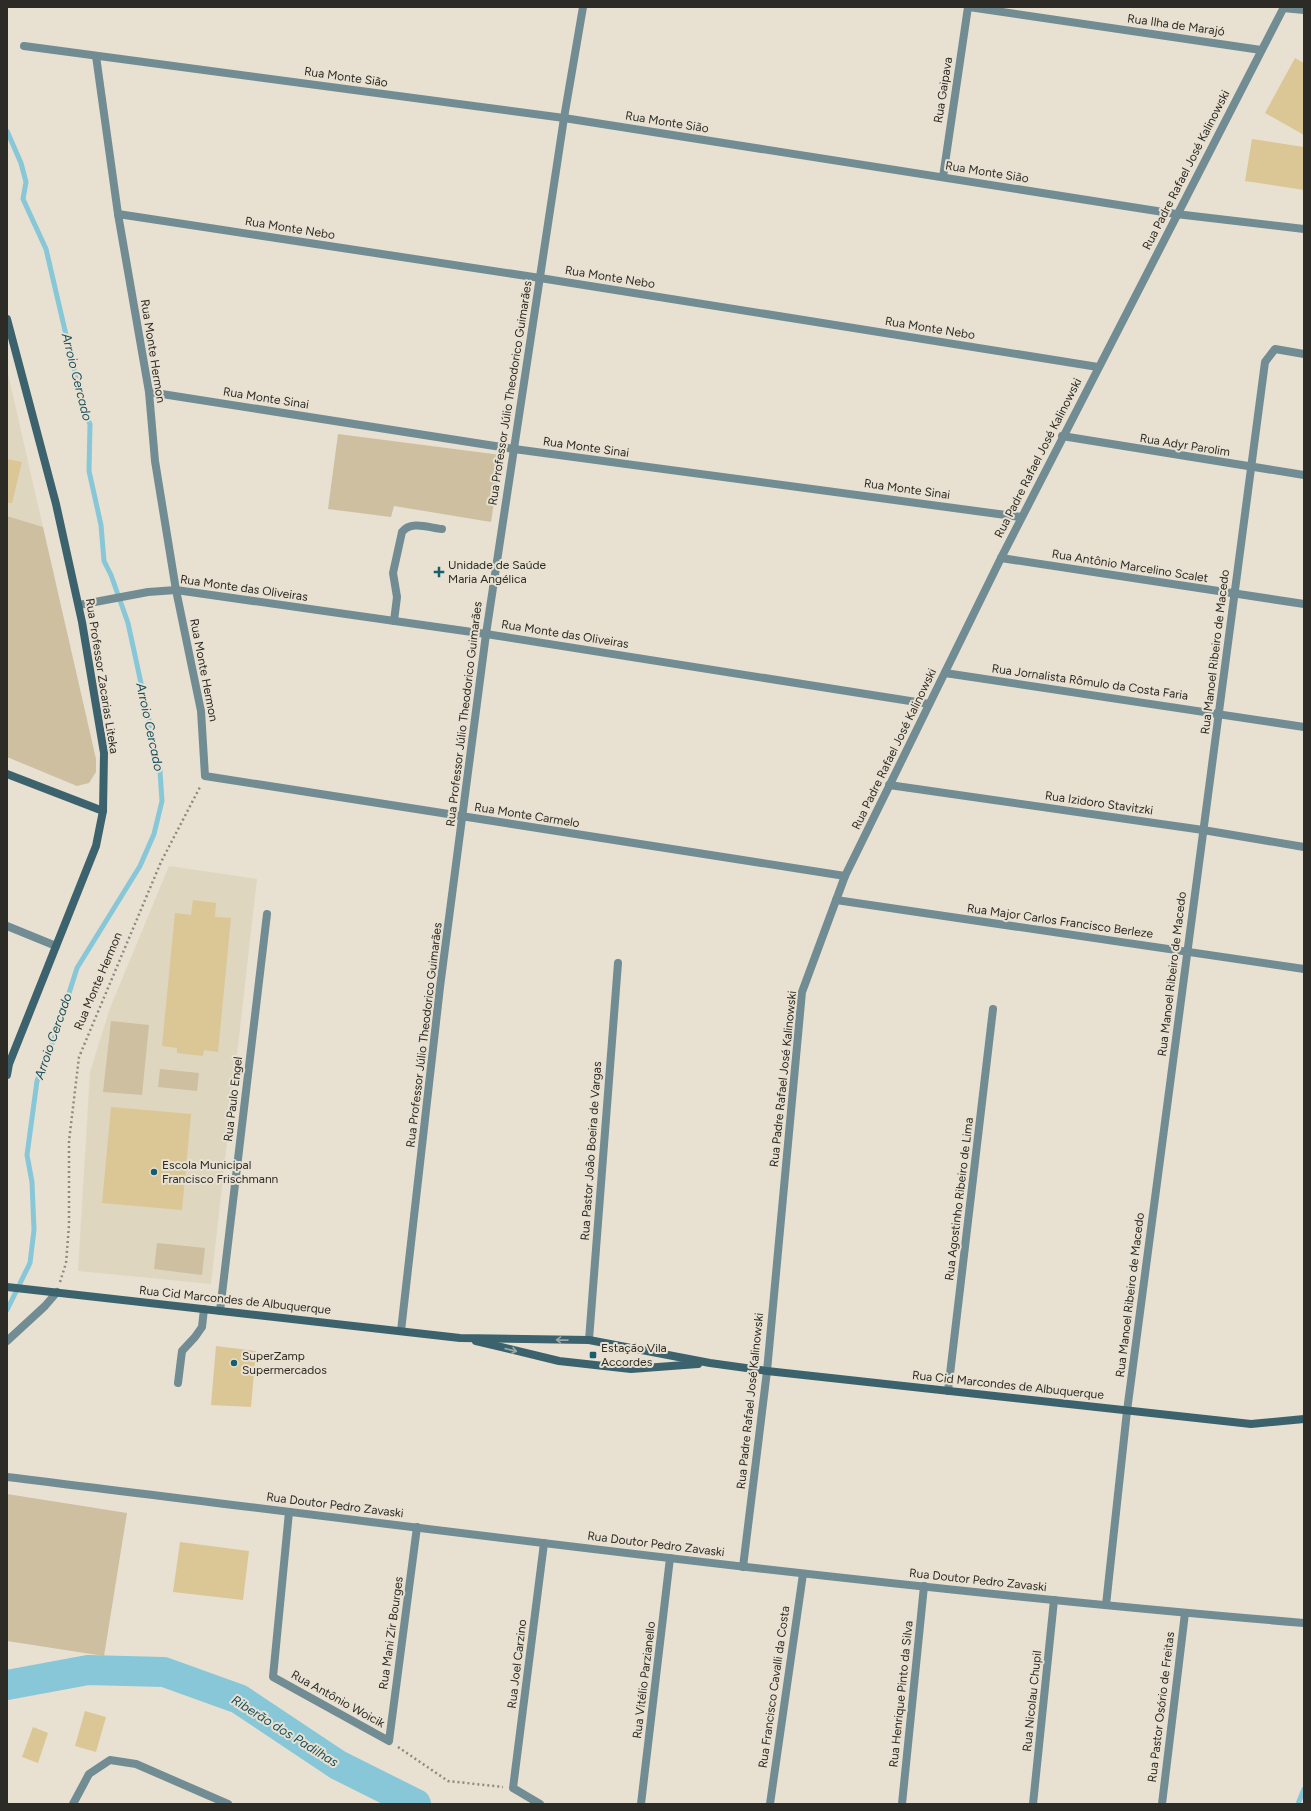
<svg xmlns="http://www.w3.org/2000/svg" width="1311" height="1811" font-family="Figtree,sans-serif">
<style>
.built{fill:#dfd6c0}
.green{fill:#cdbfa0}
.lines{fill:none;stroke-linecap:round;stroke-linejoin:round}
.stream{stroke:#87c7d8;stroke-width:5}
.river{stroke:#87c7d8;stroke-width:30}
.building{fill:#dbc695}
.path{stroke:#8d897e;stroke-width:2.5;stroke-dasharray:2 3;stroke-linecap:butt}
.lane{stroke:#728c93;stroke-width:8}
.street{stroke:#728c93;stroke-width:8}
.secondary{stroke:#3c636d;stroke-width:8}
.oneway{stroke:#9ba8a5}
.poi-dot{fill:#175f6f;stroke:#e8e1d2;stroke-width:1.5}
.labels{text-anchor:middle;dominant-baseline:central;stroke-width:4;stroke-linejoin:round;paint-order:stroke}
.street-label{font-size:12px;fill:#2d2b25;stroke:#e8e1d2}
.poi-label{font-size:12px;fill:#2d2b25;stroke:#e8e1d2;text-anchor:start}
.water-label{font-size:13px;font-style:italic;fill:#1a505d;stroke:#e8e1d2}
</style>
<rect width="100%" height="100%" fill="#e8e1d2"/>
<!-- built -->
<g class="built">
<polygon points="7,369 34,488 43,527 7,516"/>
<polygon points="169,866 257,879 211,1284 78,1271 90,1072 110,1008"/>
</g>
<!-- green -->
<g class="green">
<polygon points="338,434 501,455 491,522 394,506 391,517 328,509"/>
<polygon points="7,516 43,527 96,759 96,772 89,783 77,786 7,757"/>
<polygon points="111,1021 149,1025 142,1095 103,1092"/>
<polygon points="160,1069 199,1073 197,1091 158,1087"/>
<polygon points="157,1243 205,1248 202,1275 154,1269"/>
<polygon points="7,1494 127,1513 104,1656 7,1641"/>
</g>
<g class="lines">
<!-- stream -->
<g class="stream">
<polyline points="7,131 21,163 26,182 23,199 46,249 84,412 90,424 89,471 101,525 104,561 111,575 128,623 160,771 162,801 154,834 140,866 77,968 57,1031 37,1081 27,1155 32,1182 34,1230 30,1263 7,1310"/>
<polyline points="1298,1804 1304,1789"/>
</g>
<!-- river -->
<polyline class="river" points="7,1685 88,1670 164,1672 239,1699 338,1765 416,1804"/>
</g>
<!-- building -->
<g class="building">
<polygon points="1295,58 1304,63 1304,135 1265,113"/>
<polygon points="1252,139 1304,147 1304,190 1245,181"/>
<polygon points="7,459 22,462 12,503 7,503"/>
<polygon points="193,900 216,903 215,917 231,918 218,1052 204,1050 203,1056 177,1053 177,1048 162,1046 175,913 191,915"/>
<polygon points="111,1107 191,1114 182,1210 102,1203"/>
<polygon points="216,1346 256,1351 251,1407 211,1405"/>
<polygon points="180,1542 249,1551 243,1600 173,1592"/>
<polygon points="85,1711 106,1717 96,1752 75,1746"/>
<polygon points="33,1727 48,1733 38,1763 22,1757"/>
</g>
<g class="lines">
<!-- path -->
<g class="path">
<polyline points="60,1282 66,1263 69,1225 69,1141 79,1057 161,862 200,787"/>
<polyline points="398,1747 448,1781 503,1787"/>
</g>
<!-- lane -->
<g class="lane">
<path d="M394,621L397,597L393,573L402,532C411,520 429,528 442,529"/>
<polyline points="178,1383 182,1351 195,1337 202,1327 204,1309"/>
</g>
<!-- street -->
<g class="street">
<polyline points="969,7 1261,50"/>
<polyline points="1283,8 1304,10"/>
<polyline points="24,46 564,118 1176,214 1304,229"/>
<polyline points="96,56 118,214 149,392 155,461 176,590 201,711 205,776 845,876"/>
<polyline points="943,177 968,7"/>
<polyline points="118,214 540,278 1098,367"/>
<polyline points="149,392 514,449 1021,517"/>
<polyline points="1062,436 1304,475"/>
<polyline points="1001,558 1304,604"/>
<polyline points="79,605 148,592 176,590 486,634 929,704"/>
<polyline points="945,673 1304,727"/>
<polyline points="889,785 1203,830 1304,847"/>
<polyline points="836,900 1304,969"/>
<polyline points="7,926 56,946"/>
<polyline points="220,1311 267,914"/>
<polyline points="401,1331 440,987 486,634 564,118 583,7"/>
<polyline points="589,1340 618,963"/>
<polyline points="7,1341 45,1306 57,1292"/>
<polyline points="948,1391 993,1009"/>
<path d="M7,1477C439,1530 870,1587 1304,1623"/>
<polyline points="289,1512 273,1677 389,1741 417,1527"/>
<polyline points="743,1567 767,1371 802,992 845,876 1001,558 1284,7"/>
<polyline points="1106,1605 1127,1411 1265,362 1275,349 1304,354"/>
<polyline points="73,1804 89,1774 110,1760 136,1764 228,1804"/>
<polyline points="540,1804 513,1788 544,1543"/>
<polyline points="641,1804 670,1558"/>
<polyline points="770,1804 803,1574"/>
<polyline points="902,1804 924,1586"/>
<polyline points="1033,1804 1054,1600"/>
<polyline points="1162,1804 1185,1613"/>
</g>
<!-- secondary -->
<g class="secondary">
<polyline points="7,319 56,504 82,622 104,753 103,811 96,846 9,1064 7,1075"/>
<polyline points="7,774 103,811"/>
<polyline points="7,1287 460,1338 589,1340 710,1363 767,1371 1251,1424 1304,1419"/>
<polyline points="476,1341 559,1361 631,1369 698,1364"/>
</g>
</g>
<!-- one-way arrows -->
<defs><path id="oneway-shaft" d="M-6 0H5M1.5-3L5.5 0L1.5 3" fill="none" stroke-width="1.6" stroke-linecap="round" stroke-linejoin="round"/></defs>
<g class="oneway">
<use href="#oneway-shaft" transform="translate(562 1340) rotate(-179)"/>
<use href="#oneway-shaft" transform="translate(511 1350) rotate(13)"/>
</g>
<!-- markers -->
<g class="poi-dot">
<path d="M437 566h4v4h4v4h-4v4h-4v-4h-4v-4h4z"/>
<circle cx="154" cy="1172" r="4"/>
<rect x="589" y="1351" width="8" height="8" rx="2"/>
<circle cx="234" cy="1363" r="4"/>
</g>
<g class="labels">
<!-- street labels -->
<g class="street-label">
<text transform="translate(1176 25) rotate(8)">Rua Ilha de Marajó</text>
<text transform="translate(346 77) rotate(8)">Rua Monte Sião</text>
<text transform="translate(943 90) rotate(-81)">Rua Gaipava</text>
<text transform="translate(667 122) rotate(9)">Rua Monte Sião</text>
<text transform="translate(1186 170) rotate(-63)">Rua Padre Rafael José Kalinowski</text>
<text transform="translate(987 172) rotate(9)">Rua Monte Sião</text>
<text transform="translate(290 228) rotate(9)">Rua Monte Nebo</text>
<text transform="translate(610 277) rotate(9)">Rua Monte Nebo</text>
<text transform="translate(930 328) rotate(9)">Rua Monte Nebo</text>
<text transform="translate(153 351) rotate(81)">Rua Monte Hermon</text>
<text transform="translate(510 393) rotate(-81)">Rua Professor Júlio Theodorico Guimarães</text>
<text transform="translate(266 398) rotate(9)">Rua Monte Sinai</text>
<text transform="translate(1185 445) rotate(9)">Rua Adyr Parolim</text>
<text transform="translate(586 447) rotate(8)">Rua Monte Sinai</text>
<text transform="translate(1038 458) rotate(-63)">Rua Padre Rafael José Kalinowski</text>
<text transform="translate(907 489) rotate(8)">Rua Monte Sinai</text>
<text transform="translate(1130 566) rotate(9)">Rua Antônio Marcelino Scalet</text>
<text transform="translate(244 588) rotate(8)">Rua Monte das Oliveiras</text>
<text transform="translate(565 634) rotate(9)">Rua Monte das Oliveiras</text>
<text transform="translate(1215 652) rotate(-83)">Rua Manoel Ribeiro de Macedo</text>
<text transform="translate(204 670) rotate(79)">Rua Monte Hermon</text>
<text transform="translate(102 676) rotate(81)">Rua Professor Zacarias Liteka</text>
<text transform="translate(1090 682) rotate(8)">Rua Jornalista Rômulo da Costa Faria</text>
<text transform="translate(464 714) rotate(-83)">Rua Professor Júlio Theodorico Guimarães</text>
<text transform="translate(894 749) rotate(-64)">Rua Padre Rafael José Kalinowski</text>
<text transform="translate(1099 803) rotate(8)">Rua Izidoro Stavitzki</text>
<text transform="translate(527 815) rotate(9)">Rua Monte Carmelo</text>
<text transform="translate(1060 921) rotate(8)">Rua Major Carlos Francisco Berleze</text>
<text transform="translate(1172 974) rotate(-83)">Rua Manoel Ribeiro de Macedo</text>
<text transform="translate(98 981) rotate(-67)">Rua Monte Hermon</text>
<text transform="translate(424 1035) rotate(-83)">Rua Professor Júlio Theodorico Guimarães</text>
<text transform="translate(783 1079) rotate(-84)">Rua Padre Rafael José Kalinowski</text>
<text transform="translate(233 1099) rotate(-83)">Rua Paulo Engel</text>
<text transform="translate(591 1151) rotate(-86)">Rua Pastor João Boeira de Vargas</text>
<text transform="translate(959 1199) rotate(-83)">Rua Agostinho Ribeiro de Lima</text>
<text transform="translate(1130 1295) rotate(-83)">Rua Manoel Ribeiro de Macedo</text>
<text transform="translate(235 1300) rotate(6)">Rua Cid Marcondes de Albuquerque</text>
<text transform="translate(1008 1385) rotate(6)">Rua Cid Marcondes de Albuquerque</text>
<text transform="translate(750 1401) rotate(-84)">Rua Padre Rafael José Kalinowski</text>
<text transform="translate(335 1505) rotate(7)">Rua Doutor Pedro Zavaski</text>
<text transform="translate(656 1544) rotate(7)">Rua Doutor Pedro Zavaski</text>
<text transform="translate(978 1580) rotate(6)">Rua Doutor Pedro Zavaski</text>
<text transform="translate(391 1633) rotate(-82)">Rua Mani Zir Bourges</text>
<text transform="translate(517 1664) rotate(-83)">Rua Joel Carzino</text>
<text transform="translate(644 1680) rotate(-83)">Rua Vitélio Parzianello</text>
<text transform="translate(774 1687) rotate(-82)">Rua Francisco Cavalli da Costa</text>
<text transform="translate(901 1694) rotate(-84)">Rua Henrique Pinto da Silva</text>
<text transform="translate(338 1699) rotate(29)">Rua Antônio Woicik</text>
<text transform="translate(1032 1701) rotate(-84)">Rua Nicolau Chupil</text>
<text transform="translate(1161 1707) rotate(-83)">Rua Pastor Osório de Freitas</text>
</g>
<!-- poi labels -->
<g class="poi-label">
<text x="448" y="565">Unidade de Saúde<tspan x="448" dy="14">Maria Angélica</tspan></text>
<text x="162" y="1165">Escola Municipal<tspan x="162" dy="14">Francisco Frischmann</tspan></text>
<text x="601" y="1348">Estação Vila<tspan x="601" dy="14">Accordes</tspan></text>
<text x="242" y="1356">SuperZamp<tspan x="242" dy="14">Supermercados</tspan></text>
</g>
<!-- water labels -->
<g class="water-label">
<text transform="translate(77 377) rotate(76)">Arroio Cercado</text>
<text transform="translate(150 727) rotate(78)">Arroio Cercado</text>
<text transform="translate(53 1036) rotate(-71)">Arroio Cercado</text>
<text transform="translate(285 1731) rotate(32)">Riberão dos Padilhas</text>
</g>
</g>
<!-- border -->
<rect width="1311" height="1811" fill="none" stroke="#2d2b25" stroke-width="16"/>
</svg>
